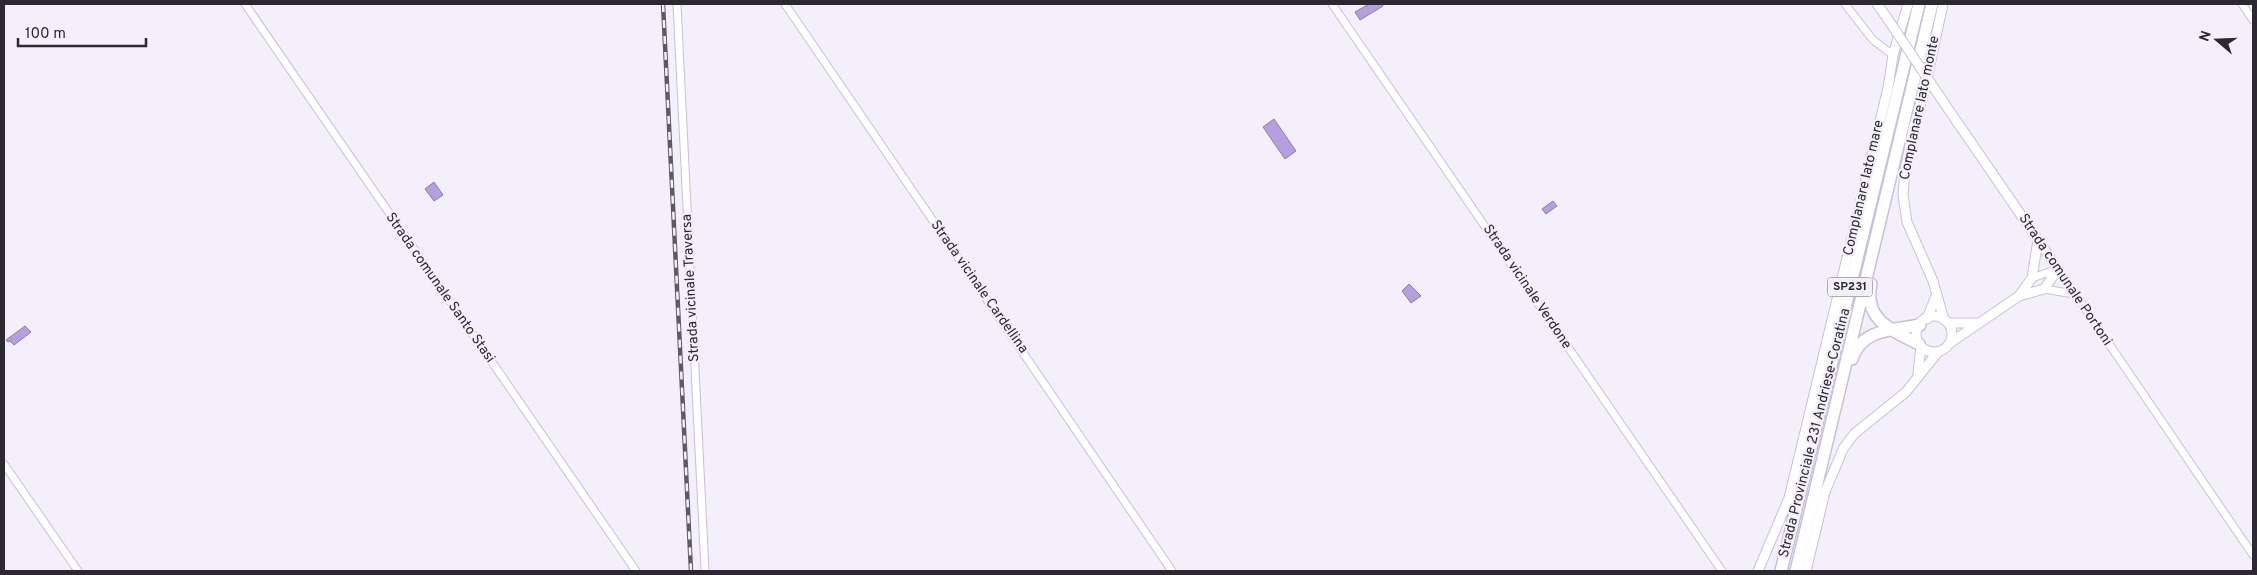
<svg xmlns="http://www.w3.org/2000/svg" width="2257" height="575" font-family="Overpass,sans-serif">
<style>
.water{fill:#b69fde;stroke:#8d7cab}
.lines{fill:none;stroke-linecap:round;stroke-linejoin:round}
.minor-casing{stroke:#c8bfd9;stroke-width:9}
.tertiary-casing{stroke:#c8bfd9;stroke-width:11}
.trunk-casing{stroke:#c8bfd9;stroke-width:14}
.minor{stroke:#fff;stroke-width:7}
.tertiary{stroke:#fff;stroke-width:9}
.trunk{stroke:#fff;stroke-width:11}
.rail-casing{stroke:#5e5a64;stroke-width:4.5}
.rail{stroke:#f4f0fb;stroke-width:2.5;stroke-dasharray:8;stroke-linecap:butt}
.tertiary-bridge-casing{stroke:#c8bfd9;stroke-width:11;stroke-linecap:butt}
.tertiary-bridge{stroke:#fff;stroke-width:9}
.labels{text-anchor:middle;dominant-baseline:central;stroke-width:4.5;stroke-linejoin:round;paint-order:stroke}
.shield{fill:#f4f0fb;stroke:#69656f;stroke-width:1}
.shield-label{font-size:12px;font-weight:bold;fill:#2d2933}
.street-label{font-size:14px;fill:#2d2933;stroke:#f4f0fb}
</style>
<rect width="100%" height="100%" fill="#f4f0fb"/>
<!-- water -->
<g class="water">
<polygon points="1369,4 1382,4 1383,6 1360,20 1355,12"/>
<polygon points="1274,119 1296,151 1285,159 1263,127"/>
<polygon points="434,182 443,195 434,201 425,189"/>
<polygon points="1553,201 1557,206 1546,214 1542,209"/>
<polygon points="1409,284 1421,296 1411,303 1402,291"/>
<polygon points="25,326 31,332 14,345 10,341 8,342 6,340"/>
</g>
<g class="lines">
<!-- minor casing -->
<g class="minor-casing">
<g id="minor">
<polyline points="245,4 636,571"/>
<polyline points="677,4 705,571"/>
<polyline points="785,4 1172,571"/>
<polyline points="1332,4 1722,571"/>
<polyline points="1845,4 1873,40 1893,55"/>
<polyline points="2242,4 2253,20"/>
<polyline points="2032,278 2058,269 2253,555"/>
<polyline points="2044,289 2074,294"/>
<polyline points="4,464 78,571"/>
</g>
</g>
<!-- tertiary casing -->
<g class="tertiary-casing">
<g id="tertiary">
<polyline points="1877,4 1885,15"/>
<polyline points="1943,4 1924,92 1913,129 1905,170 1903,195 1907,222 1933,281 1944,320"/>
<polyline points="1940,97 2058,269 2044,289 2019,296"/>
<circle cx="1934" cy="334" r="18"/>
<polyline points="1927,319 1936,296"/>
<polyline points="1948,323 1979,323"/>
<polyline points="1950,343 2019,296 2032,278 2038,240"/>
<polyline points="1918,374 1921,346"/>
<polyline points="1758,571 1789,498 1888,88 1893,55 1908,4"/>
<polyline points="1806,571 1825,492 1843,449 1854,434 1906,392 1938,352"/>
</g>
</g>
<!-- trunk casing -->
<g class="trunk-casing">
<g id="trunk">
<path d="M1871,284C1863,320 1893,331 1919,344"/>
<path d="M1852,359C1861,329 1893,330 1920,325"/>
<polyline points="1781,571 1919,4"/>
<polyline points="1796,571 1932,4"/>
</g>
</g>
<!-- minor -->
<use href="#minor" class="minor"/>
<!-- tertiary -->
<use href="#tertiary" class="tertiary"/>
<!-- trunk -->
<use href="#trunk" class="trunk"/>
<!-- rail casing -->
<g class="rail-casing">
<polyline id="rail" points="663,4 691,571"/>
</g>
<!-- rail -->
<use href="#rail" class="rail"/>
<!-- tertiary-bridge casing -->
<g class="tertiary-bridge-casing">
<polyline id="tertiary-bridge" points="1885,15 1940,97"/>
</g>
<!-- tertiary-bridge -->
<use href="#tertiary-bridge" class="tertiary-bridge"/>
</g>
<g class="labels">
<!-- shield labels -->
<rect class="shield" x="1827.5" y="277.5" width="45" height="19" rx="4"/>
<g class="shield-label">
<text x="1850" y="287">SP231</text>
</g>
<!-- street labels -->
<g class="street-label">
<text transform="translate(1920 108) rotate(-78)">Complanare lato monte</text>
<text transform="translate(1864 188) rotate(-77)">Complanare lato mare</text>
<text transform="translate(2065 280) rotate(56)">Strada comunale Portoni</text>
<text transform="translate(979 287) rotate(55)">Strada vicinale Cardellina</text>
<text transform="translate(1527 287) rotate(56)">Strada vicinale Verdone</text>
<text transform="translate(440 288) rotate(55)">Strada comunale Santo Stasi</text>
<text transform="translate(691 288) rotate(-93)">Strada vicinale Traversa</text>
<text transform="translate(1815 433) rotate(-76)">Strada Provinciale 231 Andriese-Coratina</text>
</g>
</g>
<!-- border -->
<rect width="2257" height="575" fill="none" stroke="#2d2933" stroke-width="10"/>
<!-- north arrow -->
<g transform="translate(2217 40) rotate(289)" stroke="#f4f0fb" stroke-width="4" paint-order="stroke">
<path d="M0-4L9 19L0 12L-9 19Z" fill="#2d2933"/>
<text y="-8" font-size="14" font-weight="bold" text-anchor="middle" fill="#2d2933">N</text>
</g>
<!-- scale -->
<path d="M18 38v8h128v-8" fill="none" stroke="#2d2933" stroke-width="2.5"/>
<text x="25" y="38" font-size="15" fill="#2d2933" stroke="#f4f0fb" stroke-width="4" paint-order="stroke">100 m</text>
</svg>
